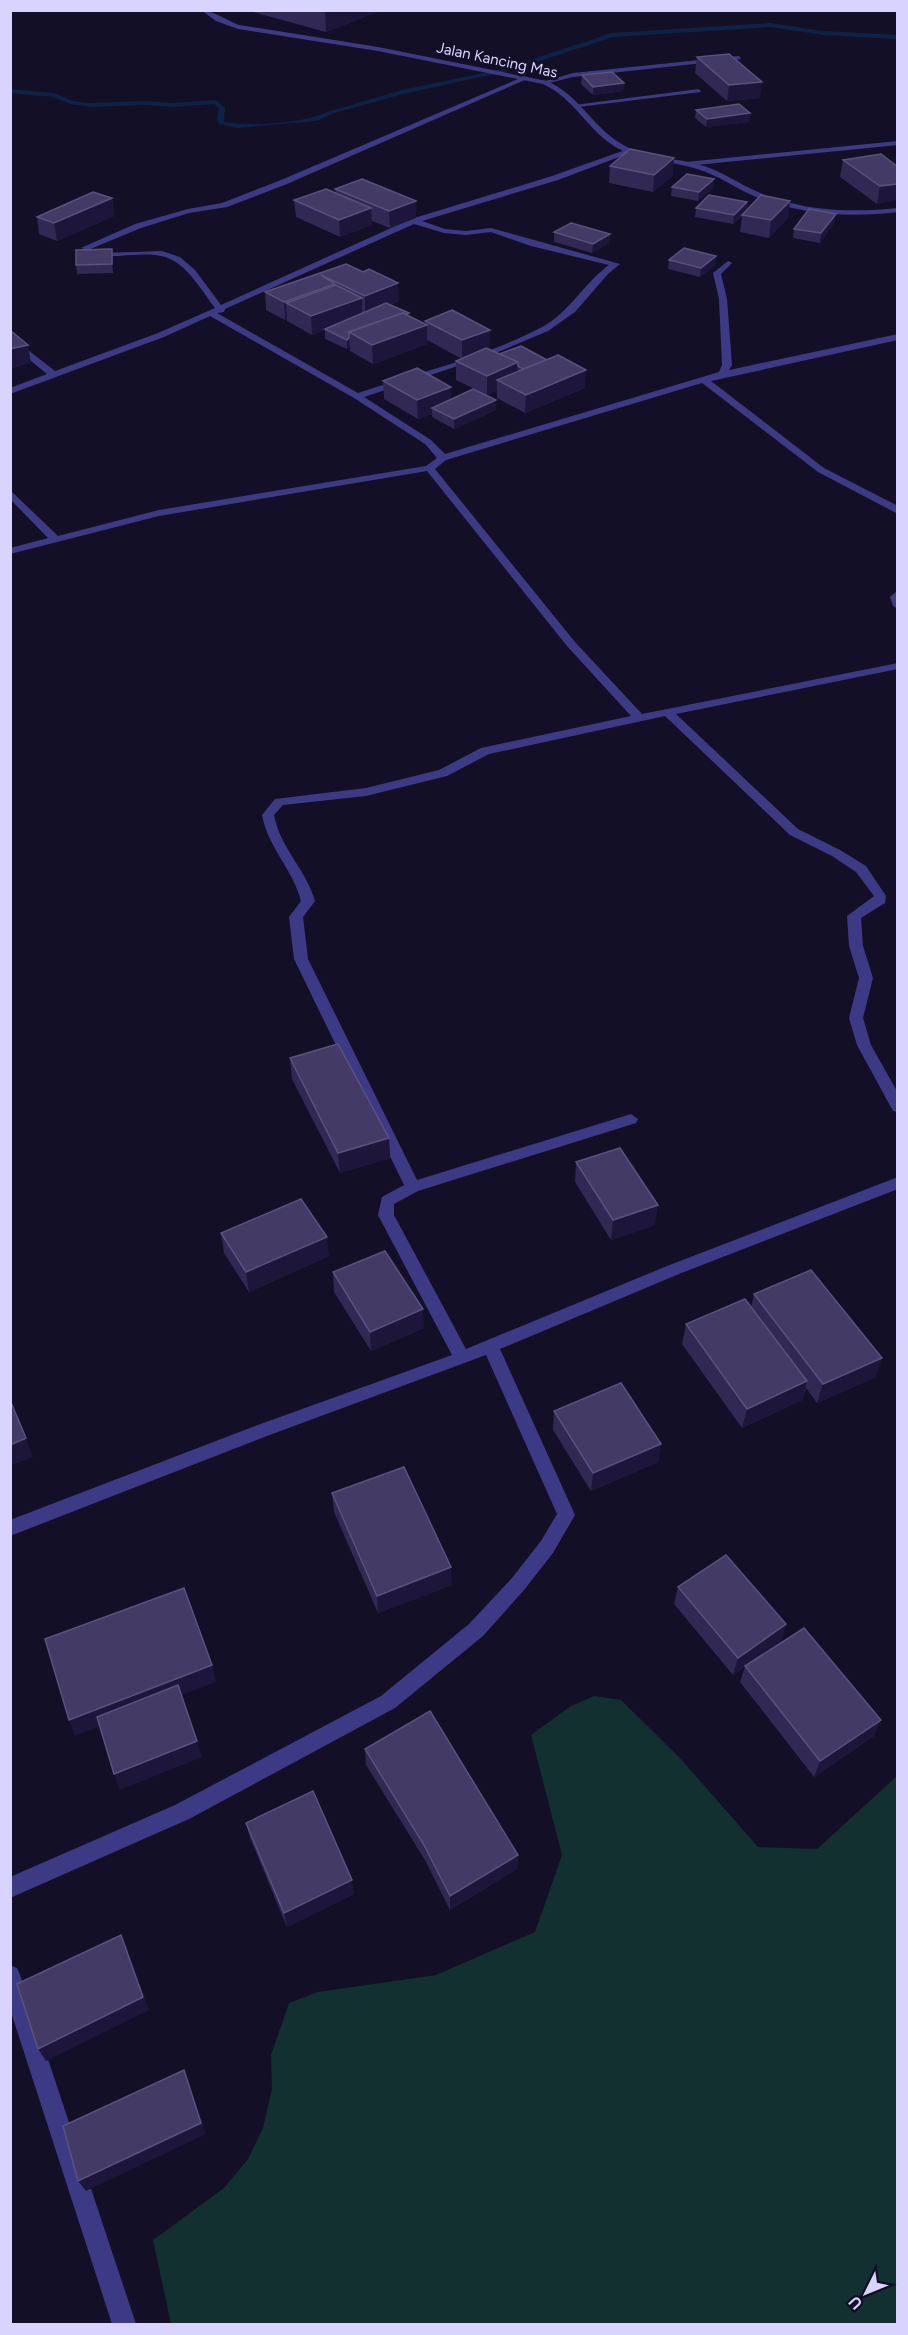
<svg xmlns="http://www.w3.org/2000/svg" width="908" height="2335" font-family="Figtree,sans-serif">
<style>
.green{fill:#12302f}
.lines{fill:none;stroke-linecap:round;stroke-linejoin:round}
.stream{fill:#0c2248;fill-rule:evenodd}
.service{fill:#3d3a85;fill-rule:evenodd}
.minor{fill:#3d3a85;fill-rule:evenodd}
.tertiary{fill:#3d3a85;fill-rule:evenodd}
.wall{fill:#312854}
.shaded-wall{fill:#1d163a}
.building{fill:#433a66;stroke:#5a527e;stroke-width:1.5}
.labels{text-anchor:middle;dominant-baseline:central;stroke-width:6;stroke-linejoin:round;paint-order:stroke}
.far-street-label{font-size:15px;fill:#d9d4ff;stroke:#130f26}
</style>
<rect width="100%" height="100%" fill="#130f26"/>
<!-- green -->
<polygon class="green" points="594,1696 621,1700 679,1757 758,1847 817,1849 897,1776 897,2324 171,2324 153,2240 224,2188 248,2159 263,2128 272,2089 271,2055 289,2003 318,1992 436,1975 535,1932 562,1855 531,1735 571,1706"/>
<g class="lines">
<!-- stream -->
<path class="stream" d="M770,23L823,31L898,35V39L823,35L770,27L613,37L509,71L403,94L331,114L317,121L238,128L219,124L217,119L219,108L214,104L174,107L145,105L90,107L70,104L53,97L10,93V89L54,93L73,101L90,103L145,101L174,103L216,100L225,108L224,122C252,126 301,124 327,112L402,90L506,68L612,33Z"/>
<!-- service -->
<g class="service">
<polygon points="739,56 741,59 573,77 545,84 542,82 573,73"/>
<polygon points="699,89 701,92 578,107 574,105"/>
</g>
<!-- minor -->
<g class="minor">
<polygon points="525,76 527,79 287,184 227,207 189,213 141,228 88,250 81,248 135,224 188,209 222,203 281,180"/>
<polygon points="898,141 898,145 686,166 682,164 686,162"/>
<path d="M628,149L635,151L558,180L422,221L445,229L466,231L491,228L620,264L608,274L575,312L548,331L491,355L364,397L431,440L445,454L719,372L722,365L719,299L713,273L728,261L732,263L721,274L727,299L732,365L729,370L898,334V340L711,381L824,468L898,506V514L818,472L702,383L446,460L435,469L575,642L642,714L898,663V669L676,714L798,829L840,850L866,866L886,896L885,903L861,918L863,946L873,978L863,1018L871,1045L898,1093V1112L893,1111L857,1045L849,1018L859,978L849,946L847,916L874,896L856,872L832,856L790,835L665,716L489,754L447,776L366,796L283,805L274,815C280,848 306,869 315,901L303,917L308,959L417,1180L631,1114L638,1119L636,1123L418,1191L394,1204V1215L466,1349L667,1266L898,1177V1189L679,1274L500,1349L575,1515L553,1553L524,1590L483,1636L395,1708L189,1819L10,1898V1877L175,1805L381,1696L469,1624L512,1578L541,1541L557,1514L486,1355L267,1436L10,1536V1520L255,1426L452,1355L378,1215L382,1197L404,1185L294,959L289,917L301,901C293,869 268,848 262,815L275,799L366,788L439,770L481,748L631,716L567,646L427,471L159,516L10,554V548L48,538L10,499V490L58,536L159,510L426,466L437,458L425,444L354,398L210,316L164,337L10,394V388L47,374L10,344V336L55,371L158,333L215,308C201,290 185,260 161,256C138,251 114,260 90,254V250L104,253L162,251L180,257L195,270L221,305L411,219L552,176ZM414,224L444,233L466,235L491,232L531,246L609,265C584,283 570,312 542,327C486,357 417,373 358,393L217,313L224,312L225,309Z"/>
<polygon points="898,590 898,609 893,606 890,597"/>
<polygon points="10,1965 17,1968 20,1975 136,2324 112,2324 10,2009"/>
</g>
<!-- tertiary -->
<path class="tertiary" d="M201,10C212,10 228,21 239,25L378,47L547,81C580,96 591,125 620,143C645,159 676,157 704,166C723,172 739,184 758,192C802,211 850,213 898,208V212C848,218 801,215 754,196C735,188 718,175 697,169C670,160 639,162 614,146C586,128 575,99 543,84L378,51L238,29L216,21Z"/>
</g>
<!-- wall -->
<g class="wall">
<polygon points="246,10 382,10 326,32"/>
<polygon points="697,57 760,98 727,101 695,73"/>
<polygon points="582,75 624,83 623,91 593,95 581,84"/>
<polygon points="696,110 750,113 749,122 706,127 695,118"/>
<polygon points="843,160 897,166 877,204 840,177"/>
<polygon points="610,166 673,175 653,192 609,183"/>
<polygon points="672,187 713,188 698,201 671,196"/>
<polygon points="335,189 416,218 390,228 372,221 372,225 340,237 296,217 294,200 336,193"/>
<polygon points="112,198 114,216 57,241 39,234 37,217"/>
<polygon points="790,201 788,218 769,238 740,232 742,216 733,224 695,217 696,208 747,202 746,210"/>
<polygon points="834,223 820,243 793,238 794,229"/>
<polygon points="554,232 610,234 609,243 592,253 554,242"/>
<polygon points="113,258 113,273 77,274 76,265"/>
<polygon points="669,260 715,265 700,277 668,269"/>
<polygon points="346,264 399,301 390,305 409,313 409,316 425,324 425,321 490,330 489,348 488,349 585,388 525,413 497,398 497,390 487,395 456,380 456,361 462,359 427,340 427,344 373,364 350,351 350,348 347,349 325,339 325,330 312,335 287,321 287,320 285,320 266,310 265,292"/>
<polygon points="383,381 451,399 496,400 496,410 454,429 432,417 432,414 418,419 384,399"/>
<polygon points="290,1058 389,1138 390,1158 340,1173 292,1079"/>
<polygon points="576,1162 655,1225 611,1240 575,1182"/>
<polygon points="221,1233 329,1256 249,1292 224,1253"/>
<polygon points="333,1272 424,1328 371,1351 334,1292"/>
<polygon points="754,1294 876,1377 817,1403 806,1388 802,1400 742,1428 682,1344 686,1324 751,1308"/>
<polygon points="554,1411 661,1444 658,1462 591,1491 553,1430"/>
<polygon points="332,1493 452,1585 378,1613 334,1512"/>
<polygon points="678,1587 786,1624 781,1642 758,1657 874,1736 814,1777 740,1682 745,1667 733,1675 674,1604"/>
<polygon points="365,1749 518,1855 517,1869 450,1910 425,1860 366,1765"/>
<polygon points="246,1823 354,1894 287,1927 250,1838"/>
</g>
<!-- shaded-wall -->
<g class="shaded-wall">
<polygon points="325,10 382,10 326,32"/>
<polygon points="762,82 760,98 727,101 729,85"/>
<polygon points="624,83 623,91 593,95 593,87"/>
<polygon points="750,113 749,122 706,127 707,119"/>
<polygon points="674,158 673,175 653,192 654,175"/>
<polygon points="714,179 713,188 698,201 699,192"/>
<polygon points="897,184 897,200 877,204 880,186"/>
<polygon points="112,198 114,216 57,241 54,223"/>
<polygon points="416,201 416,218 390,228 389,211"/>
<polygon points="790,201 788,218 769,238 771,220"/>
<polygon points="747,202 746,211 733,224 734,215"/>
<polygon points="371,208 372,225 340,237 339,220"/>
<polygon points="836,214 834,223 820,243 821,233"/>
<polygon points="610,234 609,243 592,253 593,244"/>
<polygon points="112,249 113,258 113,273 112,264"/>
<polygon points="716,256 715,265 700,277 701,268"/>
<polygon points="398,283 399,301 365,314 365,296"/>
<polygon points="335,284 336,302 286,303 287,320 285,320 284,302"/>
<polygon points="362,298 362,316 312,335 311,316"/>
<polygon points="427,325 427,344 373,364 372,345"/>
<polygon points="490,330 489,348 462,359 462,340"/>
<polygon points="349,338 350,348 347,349 347,340"/>
<polygon points="28,345 31,363 10,369 10,349"/>
<polygon points="518,362 517,381 497,380 497,390 487,395 487,376"/>
<polygon points="586,370 585,388 525,413 526,395"/>
<polygon points="451,387 451,406 432,408 432,414 418,419 417,400"/>
<polygon points="496,400 496,410 454,429 454,419"/>
<polygon points="389,1138 390,1158 340,1173 338,1153"/>
<polygon points="658,1205 655,1225 611,1240 613,1220"/>
<polygon points="327,1237 329,1256 249,1292 246,1272"/>
<polygon points="423,1309 424,1328 371,1351 370,1332"/>
<polygon points="882,1358 876,1377 817,1403 823,1384"/>
<polygon points="807,1381 802,1400 742,1428 747,1409"/>
<polygon points="26,1438 33,1457 10,1466 10,1445"/>
<polygon points="661,1444 658,1462 591,1491 593,1473"/>
<polygon points="451,1567 452,1585 378,1613 377,1596"/>
<polygon points="786,1624 781,1642 733,1675 738,1658"/>
<polygon points="212,1665 216,1682 75,1736 69,1720"/>
<polygon points="881,1720 874,1736 814,1777 820,1761"/>
<polygon points="197,1741 202,1757 120,1790 114,1774"/>
<polygon points="518,1855 517,1869 450,1910 450,1896"/>
<polygon points="352,1880 354,1894 287,1927 284,1913"/>
<polygon points="121,1935 127,1948 149,2010 46,2061 38,2049"/>
<polygon points="184,2070 189,2082 206,2134 86,2191 78,2181"/>
</g>
<!-- building -->
<g class="building">
<polygon points="729,54 762,82 729,85 697,57"/>
<polygon points="612,72 624,83 593,87 582,75"/>
<polygon points="739,104 750,113 707,119 696,110"/>
<polygon points="630,149 674,158 654,175 610,166"/>
<polygon points="881,154 897,166 897,184 880,186 843,160"/>
<polygon points="687,174 714,179 699,192 672,187"/>
<polygon points="362,179 416,201 389,211 335,189"/>
<polygon points="326,189 371,208 339,220 294,200"/>
<polygon points="93,192 112,198 54,223 37,217"/>
<polygon points="709,195 747,202 734,215 696,208"/>
<polygon points="761,195 790,201 771,220 742,215"/>
<polygon points="809,209 836,214 821,233 794,229"/>
<polygon points="571,223 610,234 593,244 554,232"/>
<polygon points="684,248 716,256 701,268 669,260"/>
<polygon points="112,249 112,264 76,265 76,250"/>
<polygon points="346,264 363,272 369,269 398,283 365,296 321,275 335,284 284,302 265,292"/>
<polygon points="336,285 362,298 311,316 286,303"/>
<polygon points="386,303 409,313 406,314 403,313 349,332 349,338 347,340 325,329"/>
<polygon points="452,310 490,330 462,340 425,321"/>
<polygon points="403,313 427,325 372,345 349,332"/>
<polygon points="10,330 28,345 10,349"/>
<polygon points="521,346 547,360 523,369 518,366 518,362 499,354"/>
<polygon points="486,348 518,362 487,376 456,361"/>
<polygon points="558,355 586,370 526,395 497,380"/>
<polygon points="417,368 451,387 417,400 383,381"/>
<polygon points="473,389 496,400 454,419 432,408"/>
<polygon points="338,1044 389,1138 338,1153 290,1058"/>
<polygon points="620,1148 658,1205 613,1220 576,1162"/>
<polygon points="301,1199 327,1237 246,1272 221,1233"/>
<polygon points="385,1251 423,1309 370,1332 333,1272"/>
<polygon points="811,1270 882,1358 823,1384 754,1294"/>
<polygon points="745,1299 807,1381 747,1409 686,1324"/>
<polygon points="621,1383 661,1444 593,1473 554,1411"/>
<polygon points="10,1400 26,1438 10,1445"/>
<polygon points="404,1467 451,1567 377,1596 332,1493"/>
<polygon points="726,1555 786,1624 738,1658 678,1587"/>
<polygon points="184,1588 212,1665 69,1720 45,1639"/>
<polygon points="804,1628 881,1720 820,1761 745,1666"/>
<polygon points="178,1685 197,1741 114,1774 97,1717"/>
<polygon points="430,1711 518,1855 450,1896 424,1845 365,1749"/>
<polygon points="313,1791 352,1880 284,1913 246,1823"/>
<polygon points="121,1935 143,1997 38,2049 17,1984"/>
<polygon points="184,2070 201,2123 78,2181 63,2126"/>
</g>
<g class="labels">
<!-- far-street labels -->
<g class="far-street-label">
<text transform="translate(497 60) rotate(12)">Jalan Kancing Mas</text>
</g>
</g>
<!-- border -->
<rect width="908" height="2335" fill="none" stroke="#d9d4ff" stroke-width="24"/>
<!-- north arrow -->
<g transform="translate(866 2293) rotate(227)" stroke="#130f26" stroke-width="4.5" paint-order="stroke">
<path d="M0-4.5L10 22L0 15L-10 22Z" fill="#d9d4ff"/>
<text y="-9" font-size="16" font-weight="bold" text-anchor="middle" fill="#d9d4ff">U</text>
</g>
</svg>
